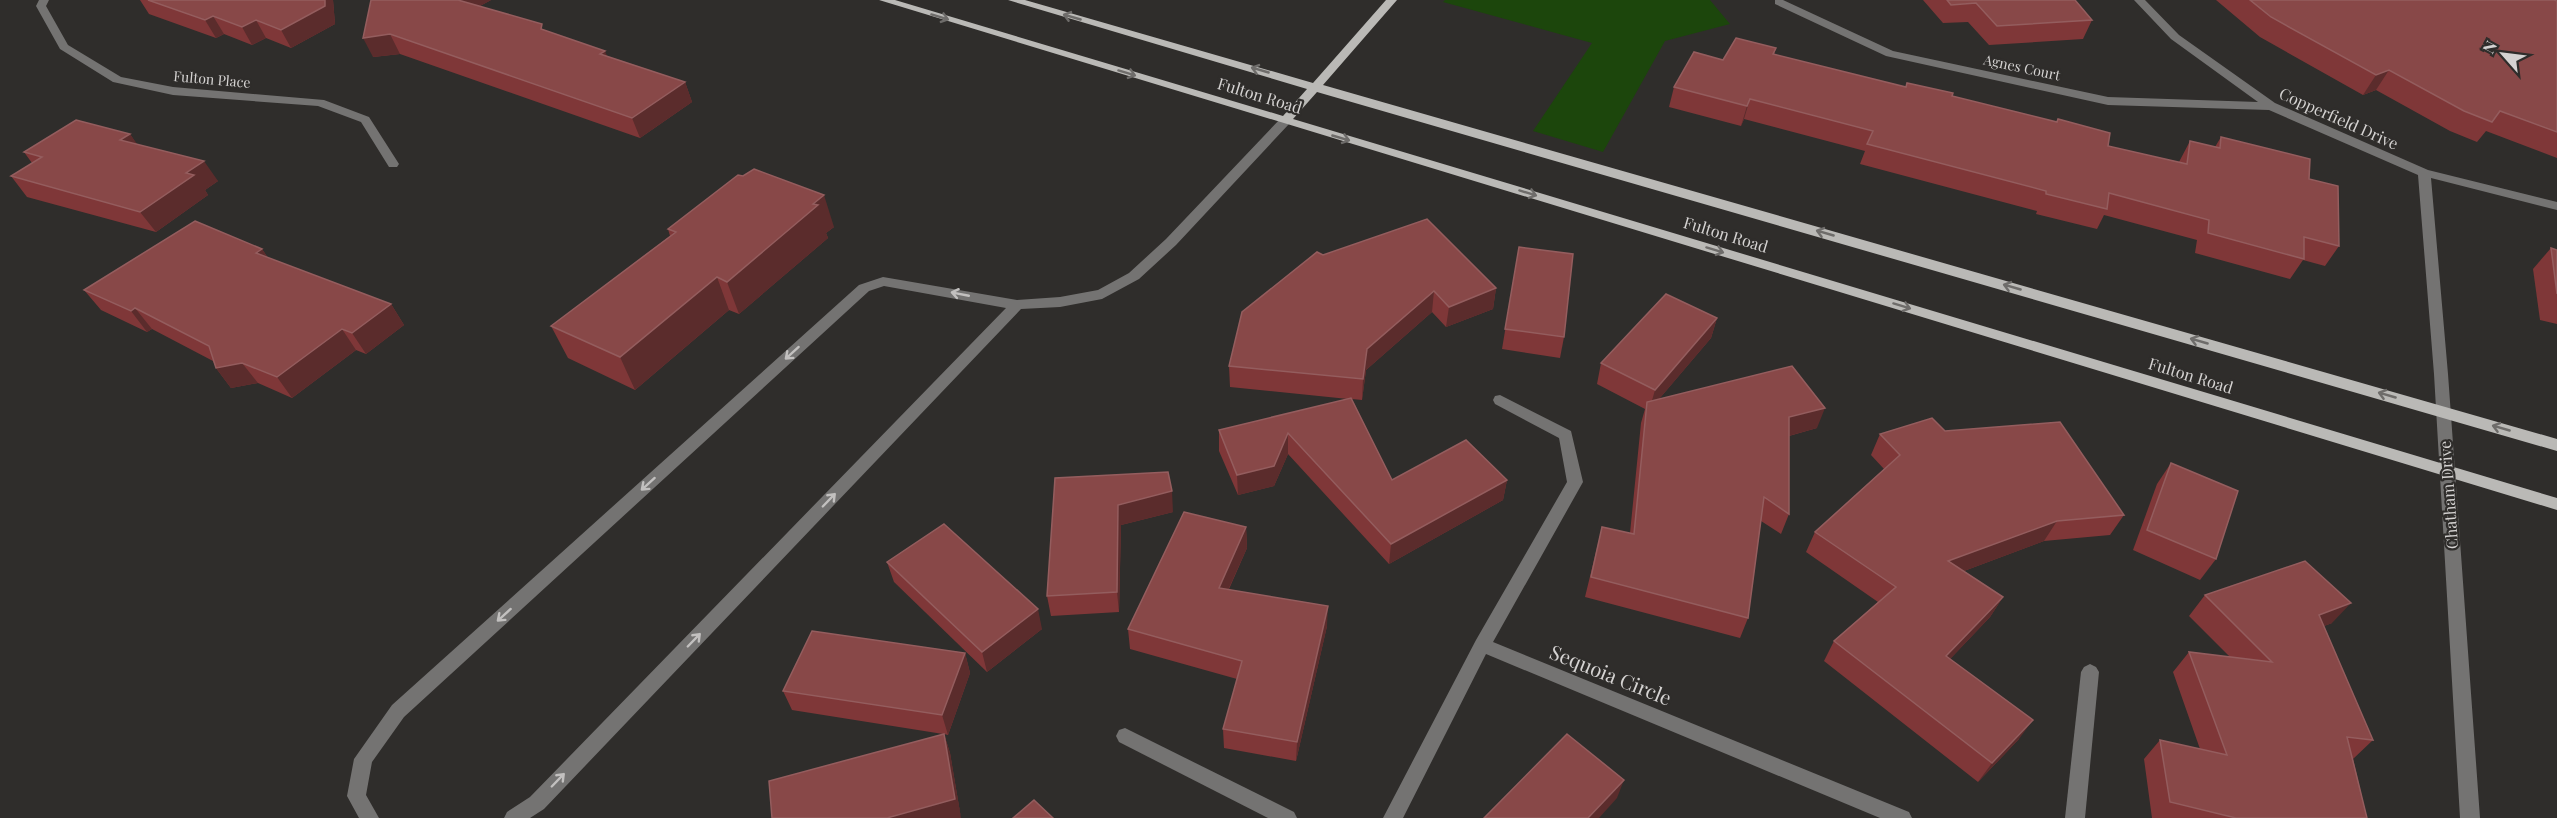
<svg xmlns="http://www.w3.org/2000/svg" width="2557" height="818" font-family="'Playfair Display',serif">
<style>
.green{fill:#1c460c}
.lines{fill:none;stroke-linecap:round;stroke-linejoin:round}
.minor{fill:#747372;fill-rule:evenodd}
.major{fill:#bab9b6;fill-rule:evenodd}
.wall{fill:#7f3738}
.shaded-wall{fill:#5b2c2c}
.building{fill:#884848;stroke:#945d5e;stroke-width:1.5}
.oneway{stroke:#6e6c6a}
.oneway2{stroke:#c2c0bf}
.labels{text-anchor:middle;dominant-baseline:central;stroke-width:4.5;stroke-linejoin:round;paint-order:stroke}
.far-street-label{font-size:14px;fill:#d5d3d2;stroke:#2f2d2b}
.street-label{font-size:16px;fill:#d5d3d2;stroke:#2f2d2b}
.near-street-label{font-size:20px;fill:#d5d3d2;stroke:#2f2d2b}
</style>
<rect width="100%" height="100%" fill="#2f2d2b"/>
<!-- green -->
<polygon class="green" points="1445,0 1710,0 1730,24 1665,41 1603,152 1533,131 1592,43 1443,2"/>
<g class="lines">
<!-- minor -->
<g class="minor">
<polygon points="39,0 49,0 46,6 68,45 121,77 173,87 324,100 369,117 399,164 397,167 389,167 361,122 318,106 173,95 113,82 60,49 36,6"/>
<polygon points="1775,0 1783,0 1893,51 2108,97 2258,102 2171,39 2134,0 2145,0 2179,35 2275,103 2428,170 2557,202 2557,210 2431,178 2448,374 2480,818 2460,818 2434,374 2418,175 2269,110 2108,105 1886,56 1775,4"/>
<polygon points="1285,117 1289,118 1289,124 1176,245 1139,279 1102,299 1060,307 1021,309 544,809 530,818 504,818 507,812 530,797 1006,308 884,286 869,291 404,717 372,762 366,795 379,818 359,818 347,796 354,759 392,705 859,285 883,277 1017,300 1060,297 1098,290 1129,273 1166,239 1281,118"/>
<polygon points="1500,395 1571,431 1583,482 1493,642 1909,812 1912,818 1880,818 1486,654 1403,818 1383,818 1476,640 1567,482 1559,438 1495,404 1493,400 1495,396"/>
<polygon points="2090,664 2096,667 2099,672 2085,818 2065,818 2081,672 2084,667"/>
<polygon points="1125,728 1294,812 1297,818 1268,818 1119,742 1116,736 1119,730"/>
</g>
<!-- major -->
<polygon class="major" points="879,0 895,0 1283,116 1307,89 1008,0 1025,0 1313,83 1386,0 1397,0 1323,85 2557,439 2557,451 1317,92 1293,119 2557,498 2557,510"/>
</g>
<!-- wall -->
<g class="wall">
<polygon points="140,0 333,0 335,24 291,48 266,38 252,45 224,34 216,38 149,14"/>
<polygon points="371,0 491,0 480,6 545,30 607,56 685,82 692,102 640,138 400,54 373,57"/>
<polygon points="1923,0 2075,0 2092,20 2083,39 1989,45 1968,22 1943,23"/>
<polygon points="2216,0 2554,0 2557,1 2557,158 2486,131 2477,142 2450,131 2376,90 2363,95 2260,37"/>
<polygon points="1776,48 1774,55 1906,87 1952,96 2056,122 2058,119 2108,146 2179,162 2190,141 2215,147 2221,137 2309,179 2339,246 2325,266 2303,260 2290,279 2195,253 2197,240 2104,215 2097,229 2036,214 2037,211 1860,164 1865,151 1744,119 1741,126 1669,107 1674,87 1723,60"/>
<polygon points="130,134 137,145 218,181 205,190 208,195 156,232 27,197 11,176 32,163 24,152"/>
<polygon points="834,227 826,233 828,238 739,314 729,310 635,390 568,358 551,326 670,236 668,229"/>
<polygon points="1519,247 1564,337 1560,358 1502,349"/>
<polygon points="2551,248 2557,250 2557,324 2540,320 2533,269"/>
<polygon points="262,249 268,258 391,304 404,325 366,354 356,350 292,398 258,383 231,388 216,368 213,361 152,329 147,332 101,310 84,290"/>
<polygon points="1323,255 1496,288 1493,309 1446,327 1432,312 1366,370 1362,400 1352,399 1392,480 1507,480 1503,500 1389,564 1288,454 1274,486 1238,495 1219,451 1219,430 1348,399 1230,387 1229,366"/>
<polygon points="1717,318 1711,338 1659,399 1817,428 1789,436 1789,514 1781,534 1761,521 1748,618 1740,638 1585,597 1602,527 1630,533 1641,423 1645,409 1597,384 1601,363"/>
<polygon points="1945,431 2124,515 2110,535 2044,541 1964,571 2003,597 1990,617 1950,659 2019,739 1978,782 1824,661 1834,641 1878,602 1806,552 1815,532 1884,469 1871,455 1880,434"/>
<polygon points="2171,463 2216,559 2200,580 2133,550 2157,484"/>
<polygon points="1055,478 1173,512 1121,525 1119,612 1051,616 1047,596"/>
<polygon points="1246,527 1247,548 1229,589 1327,626 1296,761 1224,748 1223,729 1237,679 1130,649 1128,629"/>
<polygon points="887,562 1042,629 987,672 894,582"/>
<polygon points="2205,595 2332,623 2324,626 2373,740 2353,759 2367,818 2152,818 2144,759 2160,740 2200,749 2173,672 2189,652 2230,657 2189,616"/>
<polygon points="965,653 970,673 948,735 944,734 950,753 961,818 943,734 792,710 783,691"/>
</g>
<!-- shaded-wall -->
<g class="shaded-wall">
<polygon points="325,0 333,0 335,24 291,48 281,30"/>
<polygon points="452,0 491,0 460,17"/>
<polygon points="213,16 224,34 216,38 205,20"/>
<polygon points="256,20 266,38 252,45 242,27"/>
<polygon points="390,34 400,54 373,57 363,38"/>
<polygon points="605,51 613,70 600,54"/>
<polygon points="2389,70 2376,90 2363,95 2376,75"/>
<polygon points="685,82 692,102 640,138 632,118"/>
<polygon points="1750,99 1744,119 1741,126 1747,106"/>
<polygon points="130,134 144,154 120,140"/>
<polygon points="204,161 218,181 205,190 208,195 156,232 140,212 186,173"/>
<polygon points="824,195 834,227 826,233 828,238 739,314 727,282"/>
<polygon points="262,249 276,270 256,253"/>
<polygon points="717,277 729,310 635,390 620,357"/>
<polygon points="1496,288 1493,309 1446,327 1449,307"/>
<polygon points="1434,291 1432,312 1366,370 1362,400 1363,379 1367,349"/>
<polygon points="391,304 404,325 366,354 352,333"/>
<polygon points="135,308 152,329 147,332 131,311"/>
<polygon points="1717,318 1711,338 1649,411 1655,390"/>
<polygon points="342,329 356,350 292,398 277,377"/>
<polygon points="242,363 258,383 231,388 216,368"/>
<polygon points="1825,408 1817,428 1781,438 1789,417"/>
<polygon points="1288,433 1288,454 1274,486 1238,495 1237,475"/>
<polygon points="1507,480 1503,500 1389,564 1391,544"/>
<polygon points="1172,491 1173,512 1121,525 1119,612 1117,592 1118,505"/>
<polygon points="2057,521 2044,541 1937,581 1948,561"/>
<polygon points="1246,527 1247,548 1220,608 1219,588"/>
<polygon points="2003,597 1990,617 1934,676 1946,656"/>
<polygon points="2351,603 2332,623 2301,635 2319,615"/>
<polygon points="1328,606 1327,626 1296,761 1297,742"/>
<polygon points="1038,609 1042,629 987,672 982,652"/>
<polygon points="965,653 970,673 948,735 942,715"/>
<polygon points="2033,720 2019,739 1978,782 1992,763"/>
<polygon points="944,734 950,753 961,818 887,818"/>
<polygon points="1624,780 1617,798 1599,818 1588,818"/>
</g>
<!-- building -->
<g class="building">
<polygon points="148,0 325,0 325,6 281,30 256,20 242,27 213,16 205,20"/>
<polygon points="371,0 458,0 542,24 541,29 605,51 600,54 685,82 632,118 390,34 363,38"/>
<polygon points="1947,0 2075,0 2092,20 1997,26 1976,3 1951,5"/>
<polygon points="2250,0 2554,0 2557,1 2557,132 2500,111 2492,122 2464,111 2389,70 2376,75 2271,17"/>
<polygon points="1736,38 1776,48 1773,54 1906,87 1907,83 1953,93 1952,96 2057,122 2058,119 2110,133 2108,146 2187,164 2190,141 2220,148 2221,137 2310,159 2309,179 2338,186 2339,246 2304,237 2304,259 2208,233 2209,220 2109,193 2107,209 2046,194 2046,191 1867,144 1873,131 1750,99 1747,106 1674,87 1694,52 1723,60"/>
<polygon points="76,120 130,134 120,140 204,161 186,173 194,175 140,212 11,176 42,157 24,152"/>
<polygon points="754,169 824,195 813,204 818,205 727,282 717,277 620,357 551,326 676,232 668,229 738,175 743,176"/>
<polygon points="1427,219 1496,288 1449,307 1434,291 1367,349 1363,379 1229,366 1242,312 1317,252 1323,255"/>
<polygon points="195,221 262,249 256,253 391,304 352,333 342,329 277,377 242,363 216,368 209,346 135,308 131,311 84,290"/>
<polygon points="1519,247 1573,254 1564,337 1505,329"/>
<polygon points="2551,248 2557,250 2557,294"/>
<polygon points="1666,294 1717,318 1655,390 1601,363"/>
<polygon points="1792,366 1825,408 1789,417 1789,514 1764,497 1748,618 1591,577 1602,527 1634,534 1647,402"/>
<polygon points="1351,398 1392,480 1466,440 1507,480 1391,544 1288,433 1274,466 1237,475 1219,430"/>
<polygon points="1932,418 1945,431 2060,422 2124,515 2057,521 1948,561 2003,597 1946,656 2033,720 1992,763 1834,641 1896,587 1815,532 1900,455 1880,434"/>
<polygon points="2171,463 2238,491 2216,559 2147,530"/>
<polygon points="1168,472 1172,491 1118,505 1117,592 1047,596 1055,478"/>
<polygon points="1184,512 1246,527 1219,588 1328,606 1297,742 1223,729 1242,661 1128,629"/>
<polygon points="944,524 1038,609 982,652 887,562"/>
<polygon points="2305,561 2351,603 2319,615 2373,740 2347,737 2367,818 2236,818 2170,802 2160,740 2227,755 2189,652 2272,662 2205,595"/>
<polygon points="812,631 965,653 942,715 783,691"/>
<polygon points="944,734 955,799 887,818 772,818 769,781"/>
<polygon points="1567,734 1624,780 1588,818 1484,818"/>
<polygon points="1034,800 1053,818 1013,818"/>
</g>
<!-- one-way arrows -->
<defs><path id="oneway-shaft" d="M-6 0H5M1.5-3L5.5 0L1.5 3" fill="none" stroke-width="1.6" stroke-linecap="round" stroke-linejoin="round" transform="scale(1.5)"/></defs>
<g class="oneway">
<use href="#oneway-shaft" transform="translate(940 17) rotate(17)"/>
<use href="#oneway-shaft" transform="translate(1072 17) rotate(-164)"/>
<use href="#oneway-shaft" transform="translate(1260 70) rotate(-164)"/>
<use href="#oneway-shaft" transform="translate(1127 73) rotate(17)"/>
<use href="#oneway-shaft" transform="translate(1341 138) rotate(16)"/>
<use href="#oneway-shaft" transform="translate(1528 193) rotate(17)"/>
<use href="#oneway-shaft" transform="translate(1825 233) rotate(-164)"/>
<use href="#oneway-shaft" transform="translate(1715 250) rotate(17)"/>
<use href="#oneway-shaft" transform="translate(2012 287) rotate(-164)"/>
<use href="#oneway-shaft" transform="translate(1902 306) rotate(17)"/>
<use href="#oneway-shaft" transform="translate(2199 341) rotate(-164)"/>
<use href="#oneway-shaft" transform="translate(2387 395) rotate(-164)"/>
<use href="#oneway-shaft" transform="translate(2501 428) rotate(-164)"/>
</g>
<g class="oneway2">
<use href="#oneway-shaft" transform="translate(960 294) rotate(-169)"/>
<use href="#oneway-shaft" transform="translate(792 353) rotate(138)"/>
<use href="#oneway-shaft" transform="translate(648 484) rotate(138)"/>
<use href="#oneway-shaft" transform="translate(829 500) rotate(-46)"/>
<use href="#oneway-shaft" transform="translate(504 615) rotate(138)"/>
<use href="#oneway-shaft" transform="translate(694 640) rotate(-46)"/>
<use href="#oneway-shaft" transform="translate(558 780) rotate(-46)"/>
</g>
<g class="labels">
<!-- far-street labels -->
<g class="far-street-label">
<text transform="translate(2022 67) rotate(12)">Agnes Court</text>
<text transform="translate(212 79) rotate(5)">Fulton Place</text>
</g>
<!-- street labels -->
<g class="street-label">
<text transform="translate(1260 95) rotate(17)">Fulton Road</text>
<text transform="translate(2339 118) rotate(24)">Copperfield Drive</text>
<text transform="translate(1726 234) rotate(17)">Fulton Road</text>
<text transform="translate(2191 375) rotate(17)">Fulton Road</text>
<text transform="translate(2448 495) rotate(-94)">Chatham Drive</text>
</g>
<!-- near-street labels -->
<g class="near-street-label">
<text transform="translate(1611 674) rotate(22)">Sequoia Circle</text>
</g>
</g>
<!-- north arrow -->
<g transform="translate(2503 54) rotate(298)" stroke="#2f2d2b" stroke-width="4.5" paint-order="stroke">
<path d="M0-4.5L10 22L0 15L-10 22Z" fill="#d5d3d2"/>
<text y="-9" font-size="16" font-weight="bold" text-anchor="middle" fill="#d5d3d2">N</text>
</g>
</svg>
